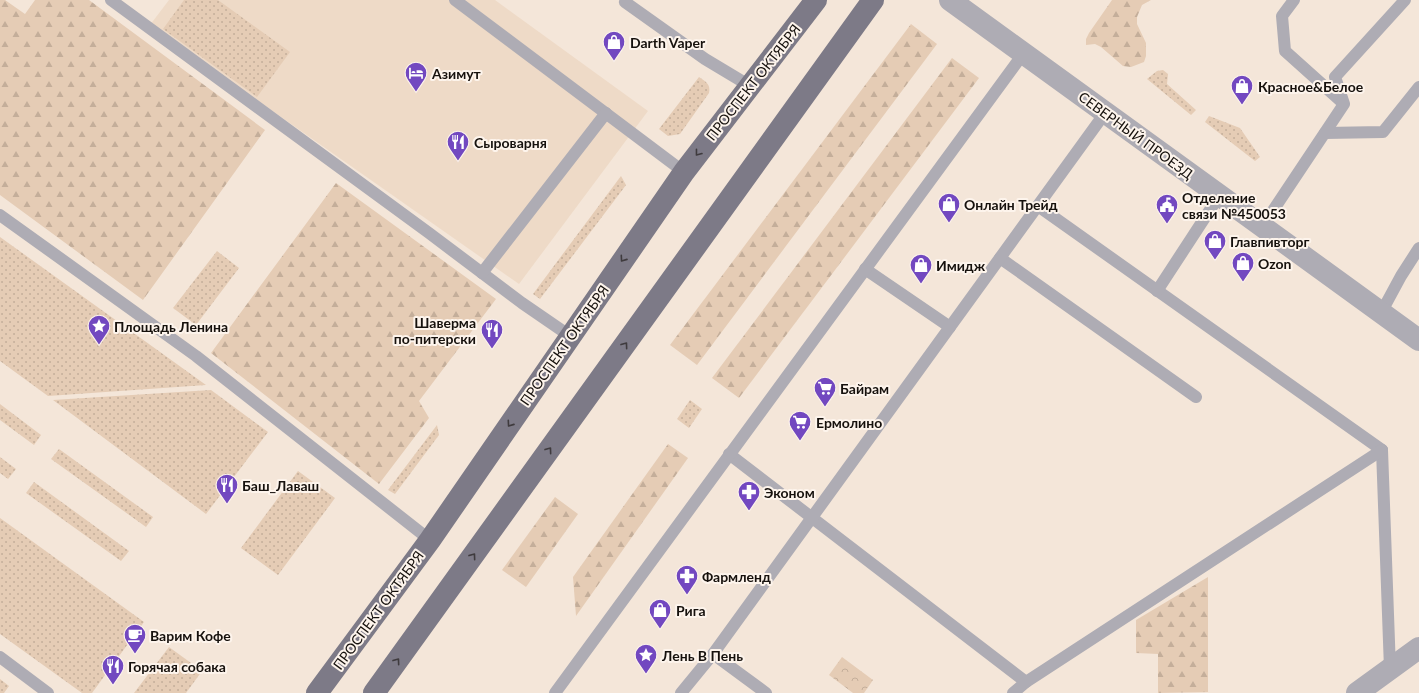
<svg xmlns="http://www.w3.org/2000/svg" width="1419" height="693" font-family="Lato,sans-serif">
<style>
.built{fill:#eedac7}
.grass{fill:url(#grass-dots)}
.forest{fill:url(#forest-firs)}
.park{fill:url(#park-crowns)}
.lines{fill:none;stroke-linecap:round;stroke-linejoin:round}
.service{stroke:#aeacb4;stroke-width:12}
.minor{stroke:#aeacb4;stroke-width:22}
.primary{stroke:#7d7a87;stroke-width:22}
.oneway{stroke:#3f3b3e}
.labels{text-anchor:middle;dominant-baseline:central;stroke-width:4;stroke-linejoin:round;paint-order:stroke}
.poi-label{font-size:14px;font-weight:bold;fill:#16110d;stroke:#fdf4ec;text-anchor:start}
.street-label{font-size:14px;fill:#16110d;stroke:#fdf4ec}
</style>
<defs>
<pattern id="grass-dots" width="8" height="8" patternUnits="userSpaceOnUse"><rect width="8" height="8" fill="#e5ccb5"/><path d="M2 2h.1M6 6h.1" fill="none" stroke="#c4ae9a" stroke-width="1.8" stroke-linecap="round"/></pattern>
<pattern id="forest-firs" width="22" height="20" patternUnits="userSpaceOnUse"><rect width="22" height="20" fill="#e5ccb5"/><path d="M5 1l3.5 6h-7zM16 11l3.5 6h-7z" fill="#c4ae9a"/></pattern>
<pattern id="park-crowns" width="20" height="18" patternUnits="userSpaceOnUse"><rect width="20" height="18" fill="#e5ccb5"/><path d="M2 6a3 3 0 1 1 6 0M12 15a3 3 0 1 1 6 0" fill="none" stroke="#c4ae9a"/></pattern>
</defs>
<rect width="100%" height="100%" fill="#f4e6d9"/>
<!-- built -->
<polygon class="built" points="169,0 495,0 648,111 519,284 150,25"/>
<!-- grass -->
<g class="grass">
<polygon points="184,0 218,0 290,52 257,97 163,29"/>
<polygon points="1163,70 1168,74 1167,84 1196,110 1191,115 1147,79 1157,71"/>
<path d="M699,77C705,81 711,84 709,93L680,134L668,136L659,129Z"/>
<polygon points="1209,116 1240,128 1260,157 1255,161 1205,122"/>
<polygon points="621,176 626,185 540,299 533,294"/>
<polygon points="0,237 206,385 48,396 0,361"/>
<polygon points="217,251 239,268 196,325 173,308"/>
<polygon points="211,390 268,432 206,514 53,400"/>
<polygon points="690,400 702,409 689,428 677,419"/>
<polygon points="0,404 41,435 34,445 0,420"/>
<polygon points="437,425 439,435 395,494 388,490"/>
<polygon points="59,449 153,517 146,527 51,459"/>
<polygon points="0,457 16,469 8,479 0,473"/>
<polygon points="298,471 335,498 278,575 241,548"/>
<polygon points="34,482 129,551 121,561 26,493"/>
<polygon points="0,518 144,622 92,693 82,693 0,634"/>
<polygon points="169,647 202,671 186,693 134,693"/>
<polygon points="0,679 9,686 4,693 0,693"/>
</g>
<!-- forest -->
<g class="forest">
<polygon points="0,0 5,0 25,14 35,0 89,0 265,130 143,300 0,195"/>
<polygon points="1112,0 1151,0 1142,5 1137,17 1137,24 1146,43 1146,56 1144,62 1131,67 1123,66 1101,47 1095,44 1086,45 1086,39 1089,33"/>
<polygon points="911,24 937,44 697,365 670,345"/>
<polygon points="952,58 979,78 739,398 712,378"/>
<polygon points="336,183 496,299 419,401 429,418 379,484 211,353"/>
<polygon points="668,444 688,458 576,616 573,577"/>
<polygon points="555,497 578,514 526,587 502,570"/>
<polygon points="1208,577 1208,692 1158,693 1158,654 1136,653 1136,620"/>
</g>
<!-- park -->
<polygon class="park" points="842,657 873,680 864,693 853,693 829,675"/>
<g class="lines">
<!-- service -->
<g class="service">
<polyline points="111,0 429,233 522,303 570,336"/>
<polyline points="455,0 684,172"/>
<polyline points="626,0 625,2 705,59 750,86"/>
<polyline points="1294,0 1282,16 1285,51 1343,103"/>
<polyline points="1325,133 1383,132 1419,87"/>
<polyline points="1038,206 1382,450"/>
<polyline points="0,215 196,356 430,540"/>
<polyline points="1262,227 1344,104 1335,77 1405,0"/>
<polyline points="1000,258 1196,397"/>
<polyline points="865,269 950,327"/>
<polyline points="482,273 606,113"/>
<polyline points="1157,291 1219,196"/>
<polyline points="1381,313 1401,276 1419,248"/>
<polyline points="1382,450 1390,669"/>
<polyline points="729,454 1026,682"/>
<polyline points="713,654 766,693"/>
<polyline points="0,657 48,693"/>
<polyline points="555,693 1023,54"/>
<polyline points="681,693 713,654 1105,113"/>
<polyline points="1013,693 1026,682 1382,450"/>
</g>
<!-- minor -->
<g class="minor">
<polyline points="950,0 1419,340"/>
<polyline points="1357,693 1419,648"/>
</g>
<!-- primary -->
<g class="primary">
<polyline points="317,693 430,540 684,172 816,0"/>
<polyline points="374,693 873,0"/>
</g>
</g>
<!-- one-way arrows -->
<defs><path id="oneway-chevron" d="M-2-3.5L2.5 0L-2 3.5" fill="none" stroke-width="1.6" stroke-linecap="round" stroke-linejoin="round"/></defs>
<g class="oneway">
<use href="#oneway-chevron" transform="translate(698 153) rotate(128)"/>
<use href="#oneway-chevron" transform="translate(623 259) rotate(125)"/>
<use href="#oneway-chevron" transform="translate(625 345) rotate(-54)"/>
<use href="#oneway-chevron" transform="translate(510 424) rotate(125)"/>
<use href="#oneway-chevron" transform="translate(549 450) rotate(-54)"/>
<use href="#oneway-chevron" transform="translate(473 556) rotate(-54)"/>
<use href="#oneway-chevron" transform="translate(397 661) rotate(-54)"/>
</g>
<!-- icons -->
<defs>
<g id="shop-pin" transform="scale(1.15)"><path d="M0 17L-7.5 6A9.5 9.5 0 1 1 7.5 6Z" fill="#7248c0" stroke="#fdf4ec"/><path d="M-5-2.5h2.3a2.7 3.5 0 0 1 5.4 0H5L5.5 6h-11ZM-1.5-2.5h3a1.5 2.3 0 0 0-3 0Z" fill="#fff"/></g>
<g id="hotel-pin" transform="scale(1.15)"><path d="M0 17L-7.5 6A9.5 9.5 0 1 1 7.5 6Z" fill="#7248c0" stroke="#fdf4ec"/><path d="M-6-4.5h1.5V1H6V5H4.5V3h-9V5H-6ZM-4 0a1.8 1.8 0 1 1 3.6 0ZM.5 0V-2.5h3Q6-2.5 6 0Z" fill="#fff"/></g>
<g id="restaurant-pin" transform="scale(1.15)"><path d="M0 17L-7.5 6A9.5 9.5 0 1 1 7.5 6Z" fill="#7248c0" stroke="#fdf4ec"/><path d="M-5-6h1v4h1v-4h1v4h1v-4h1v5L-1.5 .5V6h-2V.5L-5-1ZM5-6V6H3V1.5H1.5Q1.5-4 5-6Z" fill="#fff"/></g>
<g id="civic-pin" transform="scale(1.15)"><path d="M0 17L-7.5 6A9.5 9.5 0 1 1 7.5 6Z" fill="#7248c0" stroke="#fdf4ec"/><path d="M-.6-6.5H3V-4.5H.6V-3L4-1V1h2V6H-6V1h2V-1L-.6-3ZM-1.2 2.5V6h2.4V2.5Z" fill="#fff"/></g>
<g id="sight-pin" transform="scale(1.15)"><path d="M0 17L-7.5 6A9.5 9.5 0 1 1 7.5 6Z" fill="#7248c0" stroke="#fdf4ec"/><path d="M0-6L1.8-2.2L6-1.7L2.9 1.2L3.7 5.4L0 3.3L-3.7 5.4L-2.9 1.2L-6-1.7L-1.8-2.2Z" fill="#fff"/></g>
<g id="supermarket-pin" transform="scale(1.15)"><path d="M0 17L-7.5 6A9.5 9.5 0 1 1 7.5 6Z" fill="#7248c0" stroke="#fdf4ec"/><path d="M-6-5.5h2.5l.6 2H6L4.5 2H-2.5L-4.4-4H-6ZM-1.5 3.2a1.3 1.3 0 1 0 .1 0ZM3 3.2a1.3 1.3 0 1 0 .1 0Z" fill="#fff"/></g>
<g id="pharmacy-pin" transform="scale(1.15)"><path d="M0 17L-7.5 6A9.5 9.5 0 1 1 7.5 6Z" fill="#7248c0" stroke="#fdf4ec"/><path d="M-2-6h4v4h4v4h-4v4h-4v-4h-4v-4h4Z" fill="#fff"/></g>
<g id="cafe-pin" transform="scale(1.15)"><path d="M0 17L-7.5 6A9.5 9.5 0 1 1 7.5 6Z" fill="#7248c0" stroke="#fdf4ec"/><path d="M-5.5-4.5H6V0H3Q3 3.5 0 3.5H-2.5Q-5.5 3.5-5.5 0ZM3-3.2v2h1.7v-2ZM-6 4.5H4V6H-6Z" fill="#fff"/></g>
</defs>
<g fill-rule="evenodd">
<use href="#shop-pin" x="614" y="42"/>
<use href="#hotel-pin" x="416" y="73"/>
<use href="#shop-pin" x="1242" y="86"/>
<use href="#restaurant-pin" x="458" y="142"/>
<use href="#shop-pin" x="949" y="204"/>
<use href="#civic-pin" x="1167" y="205"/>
<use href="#shop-pin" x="1215" y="241"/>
<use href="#shop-pin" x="1243" y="263"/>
<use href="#shop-pin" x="921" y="265"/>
<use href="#sight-pin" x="99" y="326"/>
<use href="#restaurant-pin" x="492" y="330"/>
<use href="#supermarket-pin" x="825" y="388"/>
<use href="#supermarket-pin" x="800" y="422"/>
<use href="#restaurant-pin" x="227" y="485"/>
<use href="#pharmacy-pin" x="749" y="492"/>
<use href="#pharmacy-pin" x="687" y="576"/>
<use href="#shop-pin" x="660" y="610"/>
<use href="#cafe-pin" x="135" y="635"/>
<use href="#sight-pin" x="646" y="655"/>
<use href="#restaurant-pin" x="113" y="666"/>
</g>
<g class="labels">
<!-- poi labels -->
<g class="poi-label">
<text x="630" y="42">Darth Vaper</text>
<text x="432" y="73">Азимут</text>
<text x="1258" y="86">Красное&amp;Белое</text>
<text x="474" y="142">Сыроварня</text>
<text x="1182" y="197">Отделение<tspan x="1182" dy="16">связи №450053</tspan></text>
<text x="964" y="204">Онлайн Трейд</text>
<text x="1230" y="241">Главпивторг</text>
<text x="1258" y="263">Ozon</text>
<text x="936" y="265">Имидж</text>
<text x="476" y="322" text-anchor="end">Шаверма<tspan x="476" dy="16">по-питерски</tspan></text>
<text x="114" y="326">Площадь Ленина</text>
<text x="840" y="388">Байрам</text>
<text x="816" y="422">Ермолино</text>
<text x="242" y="485">Баш_Лаваш</text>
<text x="764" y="492">Эконом</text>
<text x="702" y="576">Фармленд</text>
<text x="676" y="610">Рига</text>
<text x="150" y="635">Варим Кофе</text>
<text x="662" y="655">Лень В Пень</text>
<text x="128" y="666">Горячая собака</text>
</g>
<!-- street labels -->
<g class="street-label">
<text transform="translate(753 82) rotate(-52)">ПРОСПЕКТ ОКТЯБРЯ</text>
<text transform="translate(1136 135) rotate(36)">СЕВЕРНЫЙ ПРОЕЗД</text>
<text transform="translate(564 345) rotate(-55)">ПРОСПЕКТ ОКТЯБРЯ</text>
<text transform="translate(378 610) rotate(-54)">ПРОСПЕКТ ОКТЯБРЯ</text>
</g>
</g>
</svg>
